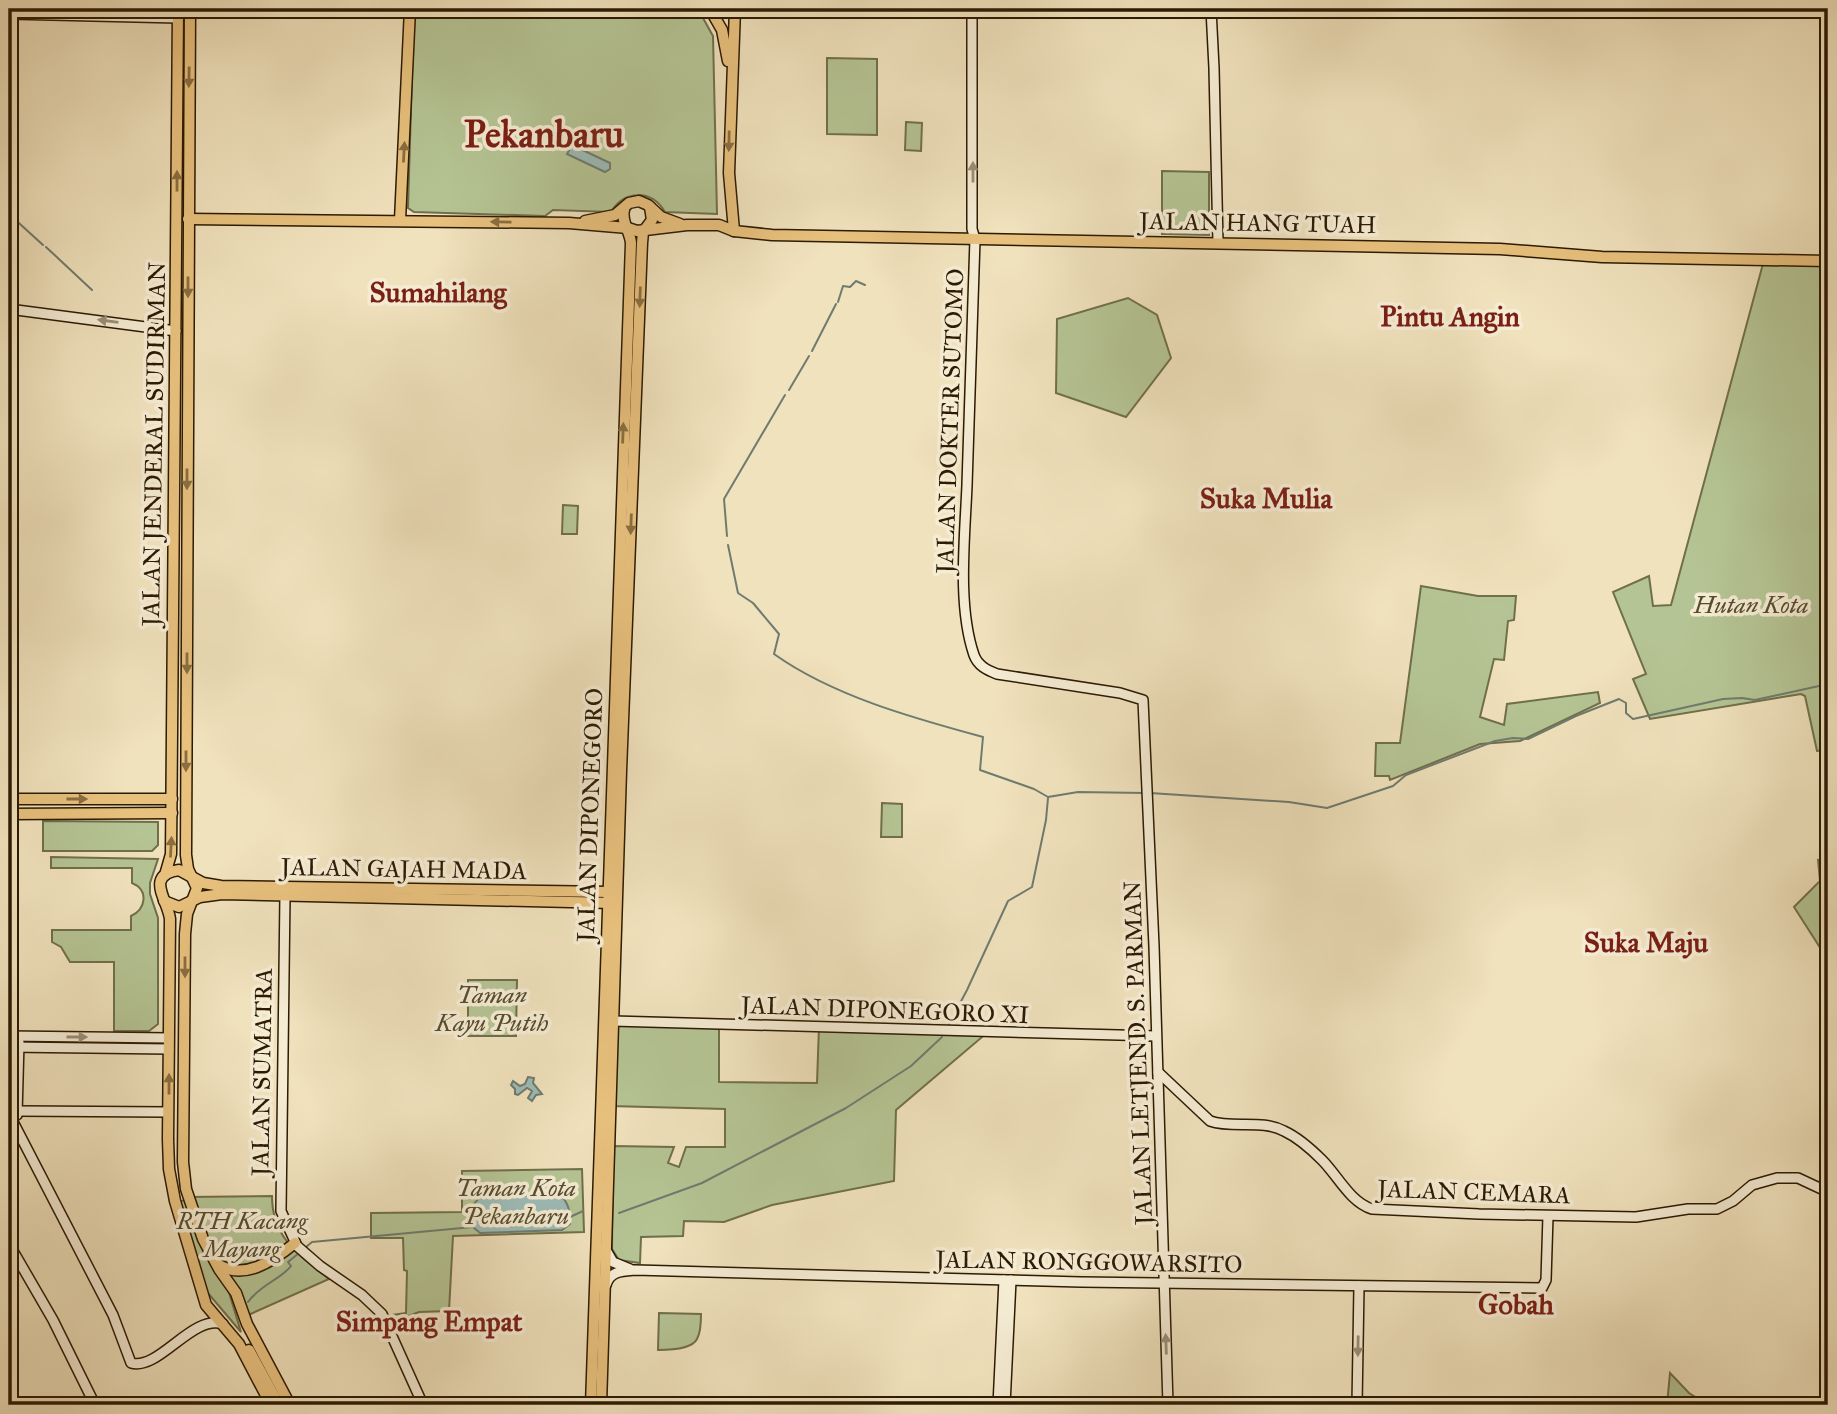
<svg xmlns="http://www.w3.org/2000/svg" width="1837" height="1414" font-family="'IM FELL Great Primer',serif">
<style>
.green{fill:#b5c494;stroke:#706f4b;stroke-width:2}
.water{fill:#9cbcb8;stroke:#6f7b6f;stroke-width:2}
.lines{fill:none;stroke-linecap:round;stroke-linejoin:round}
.stream{stroke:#6f7b6f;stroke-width:2}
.secondary-casing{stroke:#2c1a02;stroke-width:12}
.primary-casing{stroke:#2c1a02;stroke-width:13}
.secondary{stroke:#f5ecd4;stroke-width:9}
.primary{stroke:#e8c17e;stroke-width:10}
.oneway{fill:#8a6e40}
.oneway2{fill:#9b8e76}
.labels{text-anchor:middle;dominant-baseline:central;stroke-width:7;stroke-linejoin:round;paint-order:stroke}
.street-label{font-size:24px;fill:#2c1a02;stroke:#f5ecd4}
.park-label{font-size:24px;font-style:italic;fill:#554d2e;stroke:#f5ecd4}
.quarter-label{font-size:28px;font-weight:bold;fill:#7a1f14;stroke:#f5ecd4}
.town-label{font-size:38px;font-weight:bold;fill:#7a1f14;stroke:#f5ecd4}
</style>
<rect width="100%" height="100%" fill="#f0e2bd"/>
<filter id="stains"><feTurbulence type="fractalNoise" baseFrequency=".00286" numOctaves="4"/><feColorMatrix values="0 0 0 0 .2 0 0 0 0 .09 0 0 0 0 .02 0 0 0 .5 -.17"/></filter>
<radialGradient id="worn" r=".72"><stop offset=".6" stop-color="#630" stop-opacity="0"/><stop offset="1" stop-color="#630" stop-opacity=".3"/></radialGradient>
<!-- green -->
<g class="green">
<path d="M414,9H698L713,36L717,214L665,212C651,189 624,190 611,212L553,210L545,216L414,212L408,208Z"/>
<polygon points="827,58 877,59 877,135 827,134"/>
<polygon points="906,122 922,123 921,151 905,150"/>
<polygon points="1162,171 1209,172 1209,235 1162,234"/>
<polygon points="1764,260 1828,262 1828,750 1817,751 1805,696 1801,694 1650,719 1633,679 1646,674 1613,592 1649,576 1653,606 1671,605"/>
<polygon points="1128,298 1157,315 1171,358 1126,417 1056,393 1057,319"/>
<polygon points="563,505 578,506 577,534 562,534"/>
<polygon points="1421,586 1478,596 1516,596 1514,620 1508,621 1504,660 1494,659 1480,717 1504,725 1507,704 1598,692 1600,703 1520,741 1480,744 1390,780 1389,776 1375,776 1376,743 1400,743"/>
<polygon points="882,803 902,804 902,837 881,837"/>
<polygon points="43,821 158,822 158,845 152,851 43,851"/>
<path d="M51,857L158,859L150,883V894L158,918V1024L149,1031H114V962H70L61,947L52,942V930H131V916C146,909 149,890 132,883V868H51Z"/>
<polygon points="1828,859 1828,960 1794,907 1820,881 1818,860"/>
<polygon points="468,980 517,980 516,1036 468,1036"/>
<polygon points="613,1021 719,1024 719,1082 817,1083 819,1026 988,1032 896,1110 894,1181 772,1205 724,1222 684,1221 683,1236 641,1237 640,1263 619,1260 612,1249 613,1146 674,1147 668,1163 679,1167 686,1147 725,1147 725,1109 610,1106"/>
<polygon points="582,1169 584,1232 453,1236 449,1311 419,1312 388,1324 384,1316 406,1313 407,1271 404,1270 403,1238 371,1238 371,1213 462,1212 462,1171"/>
<path d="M272,1196C272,1238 299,1255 329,1279L246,1316L208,1251L188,1197Z"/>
<polygon points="185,1200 227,1286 241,1332 207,1292 178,1202"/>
<path d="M659,1313L701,1314C701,1322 701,1332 697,1339C692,1349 668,1350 658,1350Z"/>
<polygon points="1670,1373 1689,1393 1708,1405 1667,1405"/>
</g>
<!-- water -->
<g class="water">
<polygon points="572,145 610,163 610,169 605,172 567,154"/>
<polygon points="528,1077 534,1078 533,1083 542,1094 536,1095 532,1101 528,1098 532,1091 527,1088 518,1095 515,1094 515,1089 511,1085 513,1081 520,1086 525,1084"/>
<path d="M560,1194C569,1204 570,1211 570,1224L562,1230L480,1233L473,1227L472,1206L479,1198Z"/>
</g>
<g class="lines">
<!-- stream -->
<g class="stream">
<polyline points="9,214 43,245"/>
<polyline points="46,247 92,290"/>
<polyline points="838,302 843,286 850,287 856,281 865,285"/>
<polyline points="812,351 836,304"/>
<polyline points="789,390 809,356"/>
<polyline points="727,536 724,499 785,395"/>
<path d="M728,545L738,593L753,603L779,634L774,654C833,696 913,718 983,737L980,770L1034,789L1048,797L1078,792L1145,793"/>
<polyline points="1150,793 1289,802 1327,808 1393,786 1406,775 1495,741 1513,738 1528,739 1576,716 1619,699 1626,703 1626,713 1633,719 1723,699 1742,698 1755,700 1828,684"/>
<polyline points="949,1024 967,990 1008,901 1032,887 1046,820 1048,798"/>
<polyline points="619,1213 702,1183 846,1108 911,1066 942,1037"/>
<polyline points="570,1217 583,1211"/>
<polyline points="306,1247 312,1242 473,1227"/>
<path d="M248,1302C261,1284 280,1280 291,1266L288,1262L299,1253"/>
</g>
<!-- secondary casing -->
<g class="secondary-casing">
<g id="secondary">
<path d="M972,9V229L975,239C973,321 970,403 967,485C965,537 957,605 974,655C978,666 987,670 997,674L1120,693L1143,700L1154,946L1168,1405"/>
<polyline points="1211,9 1214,68 1218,243"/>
<polyline points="9,14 178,18"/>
<polyline points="9,309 176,331"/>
<polyline points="285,895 281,1211 297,1246 320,1266 362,1295 382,1314 423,1405"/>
<polyline points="613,1021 1156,1036"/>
<polyline points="9,1036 169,1038"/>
<polyline points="9,1047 169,1049"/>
<path d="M1158,1072L1210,1121C1233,1129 1262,1119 1284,1131C1297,1137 1312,1150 1322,1160C1338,1176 1350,1202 1372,1209L1479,1214L1636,1217L1688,1209H1717L1733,1201L1752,1185L1777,1178H1798L1828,1192"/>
<polyline points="18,1111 168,1112"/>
<path d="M9,1114L113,1315L131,1363C159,1371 192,1314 223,1324"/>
<polyline points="17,1115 19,1042"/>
<polyline points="9,1244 53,1320 95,1405"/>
<polyline points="606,1250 613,1262 630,1269"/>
<path d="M606,1285C610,1271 622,1271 635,1270L1081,1282L1542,1288L1546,1280L1548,1216"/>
<polyline points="998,1405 1004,1280"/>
<polyline points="1005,1405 1011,1280"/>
<polyline points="1357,1405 1359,1286"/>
</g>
</g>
<!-- primary casing -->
<g class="primary-casing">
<g id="primary">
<polyline points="190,9 186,855 188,869 197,888 187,914 185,934 183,1162 186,1189 203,1239 219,1269 236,1293 247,1324 290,1405"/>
<polyline points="710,9 722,30 728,61"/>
<polyline points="188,219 569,223 628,228 637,231 687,225 719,225 734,231 772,235 1500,249 1602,257 1828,261"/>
<polyline points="400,220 410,9"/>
<polyline points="585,221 615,215 629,203 639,201 648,205 661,217 680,224"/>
<polyline points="734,231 729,173 735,9"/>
<polyline points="9,799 172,799"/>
<polyline points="9,814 172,813"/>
<polyline points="165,875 171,854 178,9"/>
<polyline points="164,901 179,907 200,897 222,894 613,903"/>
<path d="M216,1263C243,1282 273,1261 295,1243"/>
<polyline points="249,1350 279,1405"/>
<path d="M271,1405L239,1344L206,1305L175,1201L169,1169L168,1139L170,919C168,900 144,875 179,870L203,883L221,886L612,892"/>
<path d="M591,1405L631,243C630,231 621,222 624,210"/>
<polyline points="601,1405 621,771 642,243 643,232 652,220 650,207"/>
</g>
</g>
<!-- secondary -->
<use href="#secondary" class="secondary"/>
<!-- primary -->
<use href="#primary" class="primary"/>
</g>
<!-- one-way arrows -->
<defs><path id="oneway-solid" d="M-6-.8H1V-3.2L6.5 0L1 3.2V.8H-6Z" transform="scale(1.75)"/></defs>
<g class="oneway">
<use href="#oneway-solid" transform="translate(189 77) rotate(91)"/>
<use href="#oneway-solid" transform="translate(729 141) rotate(91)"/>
<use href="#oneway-solid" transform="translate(404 152) rotate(-87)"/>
<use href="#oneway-solid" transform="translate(177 181) rotate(-90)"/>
<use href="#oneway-solid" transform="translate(501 222) rotate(-179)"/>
<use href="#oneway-solid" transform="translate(188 287) rotate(90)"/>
<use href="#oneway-solid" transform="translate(640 297) rotate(92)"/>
<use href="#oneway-solid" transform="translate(623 433) rotate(-88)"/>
<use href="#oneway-solid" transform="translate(187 479) rotate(90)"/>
<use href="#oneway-solid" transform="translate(631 524) rotate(92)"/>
<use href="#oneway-solid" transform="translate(187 663) rotate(90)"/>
<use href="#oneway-solid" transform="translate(186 761) rotate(90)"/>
<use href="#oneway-solid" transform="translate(77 799)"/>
<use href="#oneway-solid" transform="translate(171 847) rotate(-87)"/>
<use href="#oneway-solid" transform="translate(185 967) rotate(90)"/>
<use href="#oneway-solid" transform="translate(169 1084) rotate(-90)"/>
</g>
<g class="oneway2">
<use href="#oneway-solid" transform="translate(973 172) rotate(-90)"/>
<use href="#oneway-solid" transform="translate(108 321) rotate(-172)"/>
<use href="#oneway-solid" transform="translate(77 1037)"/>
<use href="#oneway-solid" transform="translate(1166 1344) rotate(-92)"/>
<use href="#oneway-solid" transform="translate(1358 1346) rotate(91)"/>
</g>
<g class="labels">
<!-- street labels -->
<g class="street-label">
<text transform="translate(1258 223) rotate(1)">JALAN HANG TUAH</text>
<text transform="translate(950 421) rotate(-88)">JALAN DOKTER SUTOMO</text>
<text transform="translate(154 444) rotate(-89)">JALAN JENDERAL SUDIRMAN</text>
<text transform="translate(590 815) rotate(-88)">JALAN DIPONEGORO</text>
<text transform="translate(404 869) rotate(1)">JALAN GAJAH MADA</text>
<text transform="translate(885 1010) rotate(2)">JALAN DIPONEGORO XI</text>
<text transform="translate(1138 1053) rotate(-92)">JALAN LETJEND. S. PARMAN</text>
<text transform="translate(262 1072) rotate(-89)">JALAN SUMATRA</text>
<text transform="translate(1474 1192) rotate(2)">JALAN CEMARA</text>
<text transform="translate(1089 1262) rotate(1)">JALAN RONGGOWARSITO</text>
</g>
<!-- park labels -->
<g class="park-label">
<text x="1751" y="605">Hutan Kota</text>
<text x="492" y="995">Taman<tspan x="492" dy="28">Kayu Putih</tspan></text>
<text x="516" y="1188">Taman Kota<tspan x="516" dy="28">Pekanbaru</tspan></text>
<text x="242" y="1221">RTH Kacang<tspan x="242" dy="28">Mayang</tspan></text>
</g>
<!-- quarter labels -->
<g class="quarter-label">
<text x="438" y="292">Sumahilang</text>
<text x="1450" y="316">Pintu Angin</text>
<text x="1266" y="498">Suka Mulia</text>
<text x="1646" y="942">Suka Maju</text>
<text x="1516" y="1304">Gobah</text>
<text x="429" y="1321">Simpang Empat</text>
</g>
<!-- town labels -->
<g class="town-label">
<text x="544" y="134">Pekanbaru</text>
</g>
</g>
<!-- margin -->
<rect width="1837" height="1414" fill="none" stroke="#f0e2bd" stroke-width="35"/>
<rect x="10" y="10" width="1816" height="1393" fill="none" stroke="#2c1a02" stroke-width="3.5"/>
<rect x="18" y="18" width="1802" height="1379" fill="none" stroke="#2c1a02" stroke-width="2"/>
<rect width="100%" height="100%" filter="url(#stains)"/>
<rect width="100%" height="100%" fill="url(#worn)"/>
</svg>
